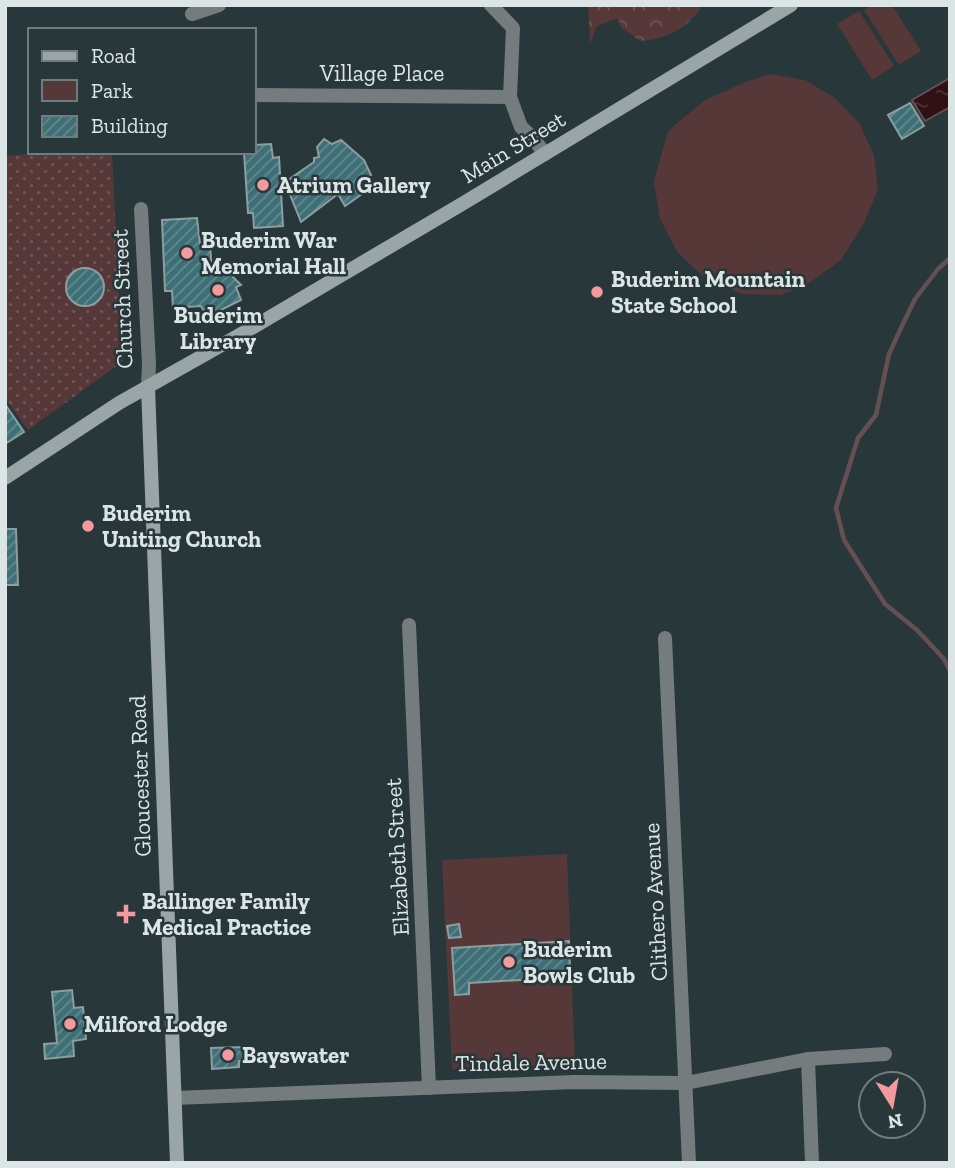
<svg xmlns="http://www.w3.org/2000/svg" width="955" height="1168" font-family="'Zilla Slab',serif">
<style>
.green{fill:url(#green-dots)}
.forest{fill:url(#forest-crowns)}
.pitch{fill:#573839}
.water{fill:url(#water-ripples);stroke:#645053;stroke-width:2}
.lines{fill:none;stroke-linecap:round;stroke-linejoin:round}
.stream{stroke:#645053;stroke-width:4.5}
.building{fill:url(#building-hatch);stroke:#8c9ea0;stroke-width:2}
.street{stroke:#757c7d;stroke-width:14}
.secondary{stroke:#99a5a7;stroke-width:14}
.poi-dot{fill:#f49a9f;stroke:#28373a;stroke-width:2.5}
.labels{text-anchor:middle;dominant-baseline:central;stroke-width:5;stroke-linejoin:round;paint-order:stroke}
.street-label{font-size:23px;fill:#dce5e6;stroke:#28373a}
.poi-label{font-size:23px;font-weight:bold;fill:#dce5e6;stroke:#28373a;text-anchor:start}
</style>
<defs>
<pattern id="green-dots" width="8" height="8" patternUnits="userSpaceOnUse" patternTransform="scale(1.75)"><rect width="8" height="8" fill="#573839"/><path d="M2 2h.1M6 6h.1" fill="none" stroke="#6f5556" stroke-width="1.8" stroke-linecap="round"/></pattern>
<pattern id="forest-crowns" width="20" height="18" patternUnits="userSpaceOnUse" patternTransform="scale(1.75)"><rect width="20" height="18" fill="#573839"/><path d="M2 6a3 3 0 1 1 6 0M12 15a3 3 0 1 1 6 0" fill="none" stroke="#6f5556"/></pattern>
<pattern id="water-ripples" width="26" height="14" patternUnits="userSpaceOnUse" patternTransform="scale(1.75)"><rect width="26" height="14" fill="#311014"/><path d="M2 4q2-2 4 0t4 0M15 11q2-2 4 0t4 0" fill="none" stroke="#4e3336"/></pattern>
<pattern id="building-hatch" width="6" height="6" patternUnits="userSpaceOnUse" patternTransform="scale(1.75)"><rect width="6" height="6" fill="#3e6f76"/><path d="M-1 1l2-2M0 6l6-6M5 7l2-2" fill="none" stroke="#628a90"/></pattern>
</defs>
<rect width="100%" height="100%" fill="#28373a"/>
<!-- green -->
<polygon class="green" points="53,152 112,152 122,362 28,430 5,398 5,156"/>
<!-- forest -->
<path class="forest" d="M588,5H703C687,29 667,39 640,41L622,28L617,18L597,26L590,44Z"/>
<!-- pitch -->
<g class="pitch">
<polygon points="872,5 892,5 921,51 899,65 864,10"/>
<polygon points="859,11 894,66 872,80 837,24"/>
<polygon points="770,74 805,80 835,98 859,123 874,155 878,189 865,221 841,260 806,285 781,295 742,294 706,279 678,253 660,219 654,181 668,131 705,100 743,83"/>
<polygon points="567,854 575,1064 452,1069 442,860"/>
</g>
<!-- water -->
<polygon class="water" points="950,78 950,107 925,121 912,100"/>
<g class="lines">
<!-- stream -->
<polyline class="stream" points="950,258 938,269 915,299 901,328 889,354 876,415 858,438 836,508 844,540 885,604 917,630 944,659 950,671"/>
</g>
<!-- building -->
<g class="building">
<polygon points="910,103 924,126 902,139 888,115"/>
<polygon points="324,139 332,144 341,140 364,160 371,175 357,183 362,194 345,206 338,194 301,222 285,182 314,162 314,158 319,157 317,147"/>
<polygon points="271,144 273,158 279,157 283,226 254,228 253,213 248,213 244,152 254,152 254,145"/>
<polygon points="197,218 200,244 210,243 212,274 232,263 233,277 241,285 236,287 241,300 207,317 201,306 173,308 172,291 165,291 162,220"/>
<circle cx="85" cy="287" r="19"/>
<polygon points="5,404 24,432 5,444"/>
<polygon points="5,529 16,529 18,585 5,585"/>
<polygon points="459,924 461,937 449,938 447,926"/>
<polygon points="569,941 570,972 551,973 552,978 469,983 469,994 455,995 452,948"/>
<polygon points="72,990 74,1008 83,1007 86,1039 73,1041 74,1056 45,1059 44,1044 57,1043 52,992"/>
<polygon points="244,1047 245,1061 239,1061 239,1067 212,1069 211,1048"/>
</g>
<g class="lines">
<!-- street -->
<g class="street">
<polyline points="491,5 513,28 510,97 521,127 533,138 545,154"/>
<polyline points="192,14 219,5"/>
<polyline points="254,95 510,97"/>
<polyline points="141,209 149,364 148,387"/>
<polyline points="409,625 429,1088"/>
<polyline points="665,638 689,1163"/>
<polyline points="808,1059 812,1163"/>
<polyline points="175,1098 574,1082 686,1083 808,1059 885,1054"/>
</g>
<!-- secondary -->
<g class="secondary">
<polyline points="148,387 177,1163"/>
<polyline points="5,478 119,403 250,329 462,204 791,5"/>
</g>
</g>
<!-- markers -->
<g class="poi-dot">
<circle cx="263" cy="185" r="7"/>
<circle cx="187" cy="253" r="7"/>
<circle cx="218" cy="290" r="7"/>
<circle cx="597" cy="292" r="7"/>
<circle cx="88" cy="526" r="7"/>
<path d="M122.5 903.5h7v7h7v7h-7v7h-7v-7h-7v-7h7z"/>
<circle cx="509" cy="962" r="7"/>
<circle cx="70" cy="1024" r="7"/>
<circle cx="228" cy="1055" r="7"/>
</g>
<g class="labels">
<!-- street labels -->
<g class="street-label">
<text x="382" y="73">Village Place</text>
<text transform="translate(513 147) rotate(-31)">Main Street</text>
<text transform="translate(122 299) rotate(-92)">Church Street</text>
<text transform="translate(140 776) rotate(-92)">Gloucester Road</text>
<text transform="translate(397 857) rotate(-93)">Elizabeth Street</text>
<text transform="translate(655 902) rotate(-93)">Clithero Avenue</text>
<text transform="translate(531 1062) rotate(-1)">Tindale Avenue</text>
</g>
<!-- poi labels -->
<g class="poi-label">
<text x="277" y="185">Atrium Gallery</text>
<text x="201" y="240">Buderim War<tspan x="201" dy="26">Memorial Hall</tspan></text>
<text x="611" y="279">Buderim Mountain<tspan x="611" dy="26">State School</tspan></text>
<text x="218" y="315" text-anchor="middle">Buderim<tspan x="218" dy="26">Library</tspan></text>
<text x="102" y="513">Buderim<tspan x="102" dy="26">Uniting Church</tspan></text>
<text x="142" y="901">Ballinger Family<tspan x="142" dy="26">Medical Practice</tspan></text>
<text x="523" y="949">Buderim<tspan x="523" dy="26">Bowls Club</tspan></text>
<text x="84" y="1024">Milford Lodge</text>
<text x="242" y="1055">Bayswater</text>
</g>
</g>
<!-- border -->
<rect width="955" height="1168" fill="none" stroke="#dce5e6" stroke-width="14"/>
<!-- legend -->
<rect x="28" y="28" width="228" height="126" fill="#28373a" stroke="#707d7f" stroke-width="2"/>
<rect x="42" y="51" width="35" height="10" fill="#99a5a7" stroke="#707d7f" stroke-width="2"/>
<text x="91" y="63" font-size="21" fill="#dce5e6">Road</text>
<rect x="42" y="80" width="35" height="21" fill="#573839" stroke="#707d7f" stroke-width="2"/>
<text x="91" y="98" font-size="21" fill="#dce5e6">Park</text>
<rect x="42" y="116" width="35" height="21" fill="url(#building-hatch)" stroke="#707d7f" stroke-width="2"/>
<text x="91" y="133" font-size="21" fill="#dce5e6">Building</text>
<!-- north arrow -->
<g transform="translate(892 1105) rotate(169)"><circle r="33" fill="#28373a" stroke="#707d7f" stroke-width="2"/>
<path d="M0-5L12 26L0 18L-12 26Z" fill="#f49a9f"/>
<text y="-10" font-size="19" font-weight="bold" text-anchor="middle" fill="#dce5e6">N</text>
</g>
</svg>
